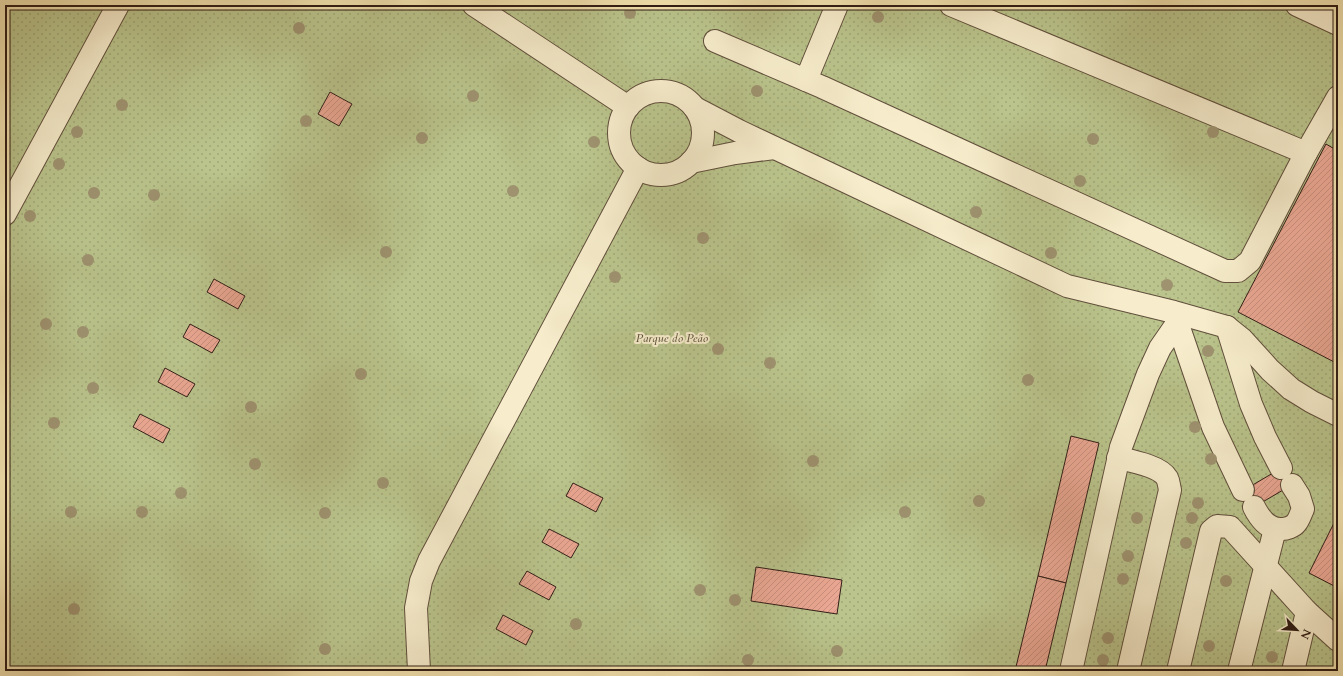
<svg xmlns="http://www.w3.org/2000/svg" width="1343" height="676" font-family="Cardo,serif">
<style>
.park{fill:url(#park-dots);stroke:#757050}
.building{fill:url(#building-hatch);stroke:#301d15}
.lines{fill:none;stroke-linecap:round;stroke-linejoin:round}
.minor-casing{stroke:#614f3c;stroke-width:24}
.minor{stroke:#f7edcc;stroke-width:22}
.tree{fill:#9e926f}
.labels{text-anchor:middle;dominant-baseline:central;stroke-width:4;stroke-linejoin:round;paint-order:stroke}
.park-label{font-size:12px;font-style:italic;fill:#594f39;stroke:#f7edcc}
</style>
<defs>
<pattern id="park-dots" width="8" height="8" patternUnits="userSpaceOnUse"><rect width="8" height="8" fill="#bac48c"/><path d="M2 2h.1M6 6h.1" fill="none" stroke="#a0a878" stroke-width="1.8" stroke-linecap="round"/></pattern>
<pattern id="building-hatch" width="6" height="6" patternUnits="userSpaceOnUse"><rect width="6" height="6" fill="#eaa793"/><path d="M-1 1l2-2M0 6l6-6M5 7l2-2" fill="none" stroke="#c98f7e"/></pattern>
</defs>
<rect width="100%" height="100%" fill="#f3e4b0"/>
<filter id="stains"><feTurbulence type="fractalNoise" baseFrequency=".005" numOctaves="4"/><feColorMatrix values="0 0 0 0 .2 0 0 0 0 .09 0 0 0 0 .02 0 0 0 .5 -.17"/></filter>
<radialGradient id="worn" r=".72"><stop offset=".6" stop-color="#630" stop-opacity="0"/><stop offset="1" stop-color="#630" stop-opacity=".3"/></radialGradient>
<!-- park -->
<rect class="park" x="5" y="5" width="1333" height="666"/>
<!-- building -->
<g class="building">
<polygon points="330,92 352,104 339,126 318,114"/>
<polygon points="1326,144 1338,151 1338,364 1238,312"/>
<polygon points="214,279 245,296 238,309 207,292"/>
<polygon points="190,324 220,340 212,353 183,337"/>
<polygon points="165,368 195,384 187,397 158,382"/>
<polygon points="140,414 170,429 163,443 133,427"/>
<polygon points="1071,436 1099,443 1066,583 1038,576"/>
<polygon points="1285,466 1295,483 1249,510 1239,493"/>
<polygon points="573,483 603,498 596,512 566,496"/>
<polygon points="1338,515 1338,588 1309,573"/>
<polygon points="549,529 579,544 571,558 542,542"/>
<polygon points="756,567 842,580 837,614 751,601"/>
<polygon points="527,571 556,587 549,600 519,584"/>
<polygon points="1038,576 1066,583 1045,671 1015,671"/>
<polygon points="503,615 533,631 526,645 496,629"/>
</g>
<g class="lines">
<!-- minor casing -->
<g class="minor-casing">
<g id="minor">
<polyline points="474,5 628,107"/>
<polyline points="951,5 1306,153 1338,97"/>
<polyline points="1297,5 1338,24"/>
<polyline points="715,41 822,87 1225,271 1238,271 1250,261 1306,153"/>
<polyline points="806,80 837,5"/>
<circle cx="661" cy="133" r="42"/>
<polyline points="695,108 739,131 1067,286 1174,312 1227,327 1242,339 1270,370 1291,389 1312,402 1338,415"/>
<polyline points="691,162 735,153 774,148"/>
<polyline points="5,214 118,5"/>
<polyline points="1174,313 1213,427 1243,490"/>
<polyline points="1227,327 1251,404 1265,437 1281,468"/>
<path d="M1118,458C1131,461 1160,466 1167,478C1169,482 1169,486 1170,490L1128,671"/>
<path d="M1254,507C1260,519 1268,530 1282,529C1286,529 1293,527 1296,523C1299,520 1301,513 1303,509L1299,496L1292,485"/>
<polyline points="419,671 416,608 421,581 429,561 638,168"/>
<polyline points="1071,671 1121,447 1148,374 1160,348 1178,322"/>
<polyline points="1178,671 1211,531 1217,526 1230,527 1307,612 1338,640"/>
<polyline points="1239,671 1275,529"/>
<polyline points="1293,671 1307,612"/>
</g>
</g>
<!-- minor -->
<use href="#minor" class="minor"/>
</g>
<!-- trees -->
<g class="tree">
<circle cx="630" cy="13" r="6"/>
<circle cx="878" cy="17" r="6"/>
<circle cx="299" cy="28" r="6"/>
<circle cx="757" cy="91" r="6"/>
<circle cx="473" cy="96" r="6"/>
<circle cx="122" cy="105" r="6"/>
<circle cx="306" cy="121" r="6"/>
<circle cx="77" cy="132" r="6"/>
<circle cx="1213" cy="132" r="6"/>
<circle cx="422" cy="138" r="6"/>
<circle cx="1093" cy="139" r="6"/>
<circle cx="594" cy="142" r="6"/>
<circle cx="59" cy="164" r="6"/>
<circle cx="1080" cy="181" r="6"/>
<circle cx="513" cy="191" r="6"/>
<circle cx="94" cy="193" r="6"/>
<circle cx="154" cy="195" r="6"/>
<circle cx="976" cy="212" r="6"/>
<circle cx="30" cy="216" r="6"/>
<circle cx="703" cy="238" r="6"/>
<circle cx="386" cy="252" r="6"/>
<circle cx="1051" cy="253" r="6"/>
<circle cx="88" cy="260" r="6"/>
<circle cx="615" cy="277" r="6"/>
<circle cx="1167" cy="285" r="6"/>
<circle cx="46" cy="324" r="6"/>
<circle cx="83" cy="332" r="6"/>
<circle cx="718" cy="349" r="6"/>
<circle cx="1208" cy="351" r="6"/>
<circle cx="770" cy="363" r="6"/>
<circle cx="361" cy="374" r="6"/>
<circle cx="1028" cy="380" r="6"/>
<circle cx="93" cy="388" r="6"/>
<circle cx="251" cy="407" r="6"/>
<circle cx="54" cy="423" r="6"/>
<circle cx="1195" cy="427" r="6"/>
<circle cx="1211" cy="459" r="6"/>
<circle cx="813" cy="461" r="6"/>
<circle cx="255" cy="464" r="6"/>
<circle cx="383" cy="483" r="6"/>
<circle cx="181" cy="493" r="6"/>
<circle cx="979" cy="501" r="6"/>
<circle cx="1198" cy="503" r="6"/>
<circle cx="71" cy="512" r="6"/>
<circle cx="142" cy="512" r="6"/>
<circle cx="905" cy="512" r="6"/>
<circle cx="325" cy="513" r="6"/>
<circle cx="1137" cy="518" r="6"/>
<circle cx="1192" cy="518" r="6"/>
<circle cx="1186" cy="543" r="6"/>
<circle cx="1128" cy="556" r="6"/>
<circle cx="1123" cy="579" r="6"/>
<circle cx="1226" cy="581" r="6"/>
<circle cx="700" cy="590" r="6"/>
<circle cx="735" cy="600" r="6"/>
<circle cx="74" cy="609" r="6"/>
<circle cx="576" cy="624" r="6"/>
<circle cx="1108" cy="638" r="6"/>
<circle cx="1209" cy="646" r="6"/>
<circle cx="325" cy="649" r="6"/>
<circle cx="837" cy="651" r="6"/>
<circle cx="1272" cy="657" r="6"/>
<circle cx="748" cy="660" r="6"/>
<circle cx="1103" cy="660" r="6"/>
</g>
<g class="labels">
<!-- park labels -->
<g class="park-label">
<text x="672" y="338">Parque do Peão</text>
</g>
</g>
<!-- margin -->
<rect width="1343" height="676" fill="none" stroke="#f3e4b0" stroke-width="20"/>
<rect x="6" y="6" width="1331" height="664" fill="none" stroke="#301d15" stroke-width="2"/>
<rect x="10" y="10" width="1323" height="656" fill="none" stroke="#301d15"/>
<!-- north arrow -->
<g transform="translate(1297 630) rotate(115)" stroke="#f7edcc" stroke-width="3" paint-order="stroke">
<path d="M0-3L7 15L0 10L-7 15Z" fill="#301d15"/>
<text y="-6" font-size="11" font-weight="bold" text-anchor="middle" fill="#301d15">N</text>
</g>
<rect width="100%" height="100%" filter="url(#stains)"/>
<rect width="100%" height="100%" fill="url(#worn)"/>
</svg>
